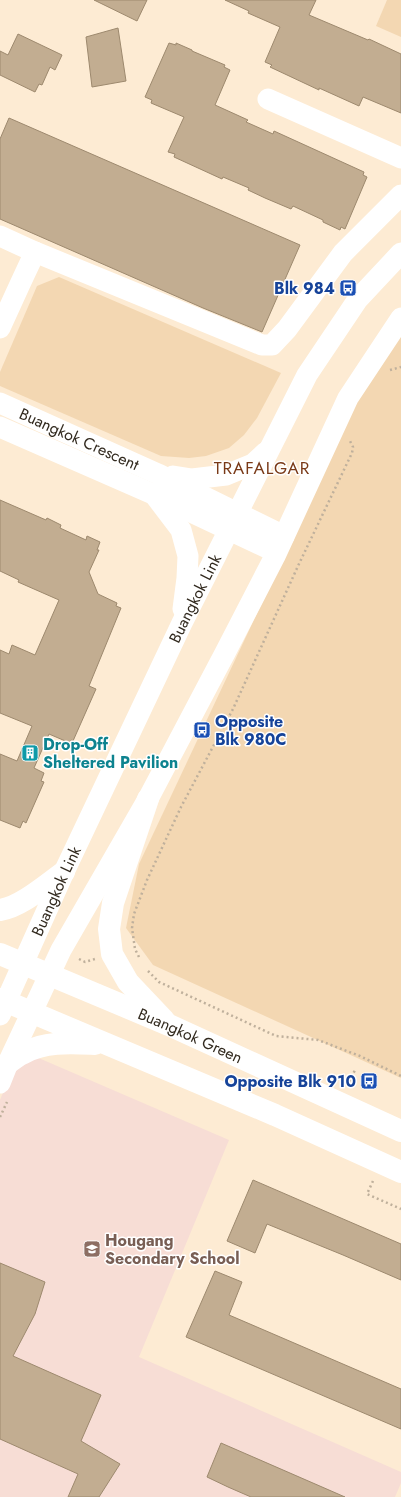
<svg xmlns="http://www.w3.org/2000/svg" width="401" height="1497" font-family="Jost,sans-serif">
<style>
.education{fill:#f7ddd5}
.green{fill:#f3d7b2}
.building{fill:#c2ad91;stroke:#9d896e}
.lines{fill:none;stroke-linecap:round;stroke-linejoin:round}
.path{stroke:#bfb09c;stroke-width:2.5;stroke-dasharray:2 3;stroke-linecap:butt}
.minor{stroke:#fff;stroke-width:21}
.major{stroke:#fff;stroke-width:22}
.labels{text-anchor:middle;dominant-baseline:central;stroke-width:3;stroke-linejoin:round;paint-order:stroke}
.transit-label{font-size:16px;font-weight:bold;fill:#164399;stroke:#fff;text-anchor:end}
.street-label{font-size:16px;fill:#322a1f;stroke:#fff}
.culture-label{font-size:16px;font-weight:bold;fill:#0d838f;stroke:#fff;text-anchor:start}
.education-label{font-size:16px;font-weight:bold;fill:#785e54;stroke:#fff;text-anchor:start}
.neighbourhood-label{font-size:17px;letter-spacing:1px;fill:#793917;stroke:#fff}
</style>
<rect width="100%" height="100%" fill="#fdebd3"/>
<!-- education -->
<polygon class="education" points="34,1056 229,1140 139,1357 401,1472 401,1483 395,1497 0,1497 0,1100 15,1063"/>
<!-- green -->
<g class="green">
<polygon points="387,0 401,0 401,37 376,26"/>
<polygon points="59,277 281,373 257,418 244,435 229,448 206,456 189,458 161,456 0,386 0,372 37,286"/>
<polygon points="401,335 401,1078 153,965 126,928 139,864 356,403"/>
</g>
<!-- building -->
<g class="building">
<polygon points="94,0 147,0 137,21"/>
<polygon points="225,0 316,0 309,15 368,40 369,39 401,54 401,113 363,97 359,106 319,88 319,90 270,67 272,65 265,62 280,27 248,13 249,11"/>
<polygon points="118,28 126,81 92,87 86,37"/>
<polygon points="18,34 62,55 55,70 50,67 42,85 39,84 35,92 0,75 0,51 8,55"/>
<polygon points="169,43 176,45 176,43 192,50 192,51 225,65 224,67 230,70 215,105 248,120 246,122 273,134 274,131 364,172 363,175 367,177 345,229 341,227 340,230 323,222 323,220 293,206 291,209 265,198 248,190 249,188 223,177 222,179 174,157 175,154 168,152 184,117 151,103 152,100 145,97"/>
<polygon points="9,118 300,245 262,332 203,308 0,219 0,139"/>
<polygon points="0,500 46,520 47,518 61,525 60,528 86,540 87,536 100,542 97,550 99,550 89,572 98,594 117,603 116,606 121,608 89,686 96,689 73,741 71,740 70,743 49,734 34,768 44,773 41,781 44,782 26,823 23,821 20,828 0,820 0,754 17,761 32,726 0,713 0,650 9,654 12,645 35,655 59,600 18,582 19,580 0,571"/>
<polygon points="253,1180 401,1244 401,1280 343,1255 267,1224 255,1253 227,1241"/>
<polygon points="0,1263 45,1282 35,1314 13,1356 101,1395 81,1441 120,1464 99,1497 68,1497 78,1474 0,1439"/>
<polygon points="215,1271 242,1282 229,1315 401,1389 401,1429 186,1337"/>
<polygon points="221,1443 345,1497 251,1497 228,1487 207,1477"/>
</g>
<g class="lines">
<!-- path -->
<g class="path">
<polyline points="390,370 401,367"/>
<polyline points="139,957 135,949 132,928 134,914 147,880 181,807 233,709 298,566 352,453 353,447 350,441"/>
<polyline points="79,959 85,962 95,959"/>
<polyline points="148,971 159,982 276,1036 318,1040 360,1056 401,1076"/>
<polyline points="347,1086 355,1070"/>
<polyline points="0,1117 7,1102"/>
<polyline points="373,1181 367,1194 401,1209"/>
</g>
<!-- minor -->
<g class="minor">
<polyline points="268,99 401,158"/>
<polyline points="0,236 35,252 262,345 272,345 287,329 343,253 401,195"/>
<polyline points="0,328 21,282 35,252"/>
<path id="s1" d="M0,403L158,474L284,536"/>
<polyline points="0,427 155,495 276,552"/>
<polyline points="173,476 192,479 226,475 253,464 266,452"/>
<polyline points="156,497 181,530 188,556 187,578 183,609"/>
<path id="s2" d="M0,1015L64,872L182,623L307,375L358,299L401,253"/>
<polyline points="0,1083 8,1063 61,950 148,799 225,653 275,556 348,398 401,318"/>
</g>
<!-- major -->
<g class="major">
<polyline points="148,799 113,903 109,929 112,954 128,982 164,1020"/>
<path d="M0,910C21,907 47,884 64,872"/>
<path id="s3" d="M0,954L169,1025L401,1131"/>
<polyline points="0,999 275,1115 401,1172"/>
<path d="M8,1063C13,1060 18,1055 24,1053C45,1041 72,1043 95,1044"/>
</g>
</g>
<!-- icons -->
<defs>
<g id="bus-square" transform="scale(0.9)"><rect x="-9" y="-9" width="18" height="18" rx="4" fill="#1a4fb4" stroke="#fff"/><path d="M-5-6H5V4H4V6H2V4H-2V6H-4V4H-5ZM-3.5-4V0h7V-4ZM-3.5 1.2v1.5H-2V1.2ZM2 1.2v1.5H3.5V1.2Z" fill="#fff"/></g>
<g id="building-square" transform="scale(0.9)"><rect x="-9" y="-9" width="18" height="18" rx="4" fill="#0f9aa8" stroke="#fff"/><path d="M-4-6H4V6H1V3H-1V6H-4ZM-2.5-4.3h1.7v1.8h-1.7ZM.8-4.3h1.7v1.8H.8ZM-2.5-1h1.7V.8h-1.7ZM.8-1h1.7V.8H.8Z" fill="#fff"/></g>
<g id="school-square" transform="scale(0.9)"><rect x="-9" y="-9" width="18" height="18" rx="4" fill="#8d6e63" stroke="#fff"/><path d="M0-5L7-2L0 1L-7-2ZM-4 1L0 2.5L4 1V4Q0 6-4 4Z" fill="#fff"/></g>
</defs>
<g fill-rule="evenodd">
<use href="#bus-square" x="348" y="288"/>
<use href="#bus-square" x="202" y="730"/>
<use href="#building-square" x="30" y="753"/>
<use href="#bus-square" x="369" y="1081"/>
<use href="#school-square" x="92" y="1249"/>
</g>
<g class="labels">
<!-- transit labels -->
<g class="transit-label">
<text x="335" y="288">Blk 984</text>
<text x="215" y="721" text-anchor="start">Opposite<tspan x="215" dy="18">Blk 980C</tspan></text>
<text x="356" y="1081">Opposite Blk 910</text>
</g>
<!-- street labels -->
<g class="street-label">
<text stroke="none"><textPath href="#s1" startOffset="87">Buangkok Crescent</textPath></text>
<text stroke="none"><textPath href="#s2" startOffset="460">Buangkok Link</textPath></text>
<text stroke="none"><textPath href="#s2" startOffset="136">Buangkok Link</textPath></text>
<text stroke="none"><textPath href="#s3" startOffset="207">Buangkok Green</textPath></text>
</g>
<!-- culture labels -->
<g class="culture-label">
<text x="43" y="744">Drop-Off<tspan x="43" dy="18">Sheltered Pavilion</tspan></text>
</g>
<!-- education labels -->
<g class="education-label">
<text x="105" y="1240">Hougang<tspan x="105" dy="18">Secondary School</tspan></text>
</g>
<!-- neighbourhood labels -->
<g class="neighbourhood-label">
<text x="262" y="468">TRAFALGAR</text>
</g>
</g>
</svg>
